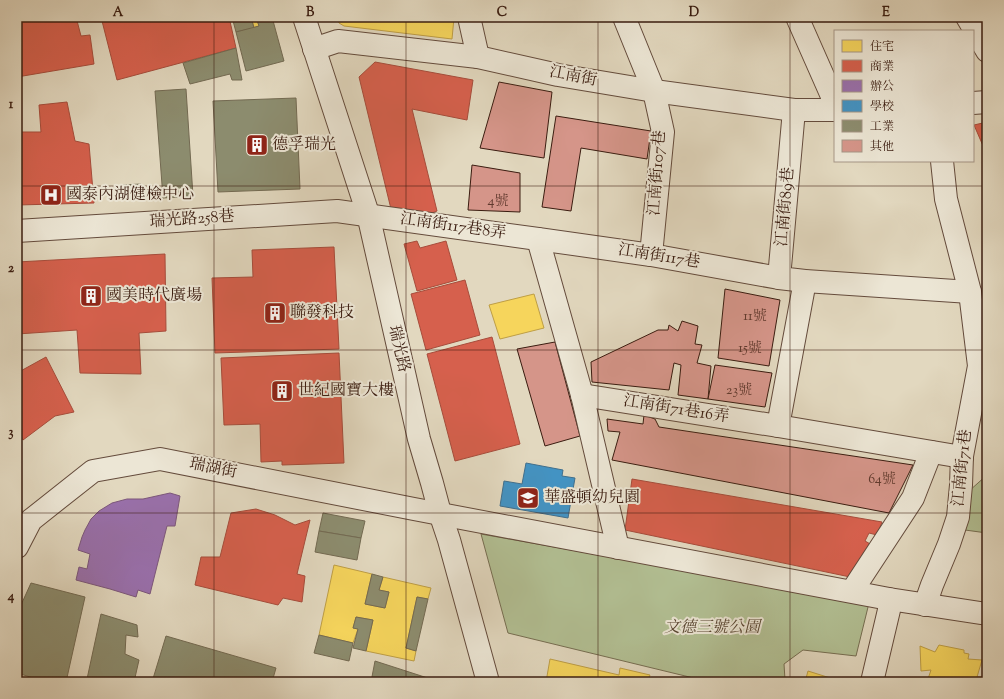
<svg xmlns="http://www.w3.org/2000/svg" width="1004" height="699" font-family="'Sorts Mill Goudy','Noto Serif TC',serif">
<style>
.green{fill:#b2bf93;stroke:#766e52}
.homes{fill:#f6d55c;stroke:#be9e45}
.shops{fill:#d6604d;stroke:#a74c3b}
.offices{fill:#9970ab;stroke:#7c577c}
.schools{fill:#4393c3;stroke:#406f8d}
.industry{fill:#8c8c6e;stroke:#736a52}
.building{fill:#d59589;stroke:#3a1c10}
.lines{fill:none;stroke-linecap:round;stroke-linejoin:round}
.minor-casing{stroke:#644b3c;stroke-width:24}
.minor{stroke:#ece6d5;stroke-width:22}
.grid{fill:none;stroke:#3a1c10;stroke-width:1;stroke-opacity:0.55}
.labels{text-anchor:middle;dominant-baseline:central;stroke-width:4;stroke-linejoin:round;paint-order:stroke}
.number-label{font-size:14px;fill:#613a2e}
.street-label{font-size:16px;fill:#3a1c10;stroke:#ece6d5}
.poi-label{font-size:16px;fill:#3a1c10;stroke:#ece6d5;text-anchor:start}
.park-label{font-size:16px;font-style:italic;fill:#584531;stroke:#ece6d5}
.neatline{fill:none;stroke:#3a1c10;stroke-width:1.5}
.grid-label{font-size:13px;text-anchor:middle;font-weight:bold;fill:#3a1c10}
</style>
<rect width="100%" height="100%" fill="#e2d8bf"/>
<filter id="stains"><feTurbulence type="fractalNoise" baseFrequency=".005" numOctaves="4"/><feColorMatrix values="0 0 0 0 .2 0 0 0 0 .09 0 0 0 0 .02 0 0 0 .5 -.17"/></filter>
<radialGradient id="worn" r=".72"><stop offset=".6" stop-color="#630" stop-opacity="0"/><stop offset="1" stop-color="#630" stop-opacity=".3"/></radialGradient>
<!-- green -->
<g class="green">
<polygon points="987,475 987,533 965,530 969,491"/>
<polygon points="481,534 869,603 856,656 803,650 784,664 785,680 784,682 710,682 508,633"/>
</g>
<!-- homes -->
<g class="homes">
<polygon points="251,17 256,17 259,26 254,28"/>
<polygon points="337,17 447,17 454,18 452,39 344,26 339,23"/>
<polygon points="534,294 544,328 500,339 489,305"/>
<polygon points="334,565 372,574 365,604 385,608 389,592 379,590 383,577 431,588 428,599 417,597 406,648 416,651 414,661 366,651 373,620 356,617 353,628 358,629 353,643 319,635"/>
<polygon points="939,645 964,650 964,653 969,654 968,659 982,660 977,677 987,677 987,682 927,682 931,670 921,671 920,646 935,652"/>
<polygon points="550,659 619,675 620,668 650,675 648,680 658,682 546,682"/>
<polygon points="808,671 843,682 805,682"/>
</g>
<!-- shops -->
<g class="shops">
<polygon points="17,17 76,17 81,36 90,35 94,64 17,77"/>
<polygon points="101,17 229,17 236,48 117,80"/>
<polygon points="375,62 473,80 467,120 412,109 437,211 422,217 391,209 359,77"/>
<polygon points="67,102 75,141 89,144 94,203 17,205 17,132 41,132 39,105"/>
<polygon points="987,122 987,155 974,125"/>
<polygon points="417,241 420,248 446,241 457,280 417,291 404,244"/>
<polygon points="334,247 339,349 215,353 212,278 253,277 252,250"/>
<polygon points="165,254 166,331 139,333 141,374 80,373 77,330 17,334 17,262"/>
<polygon points="465,280 480,335 426,350 411,294"/>
<polygon points="492,337 520,444 455,461 427,354"/>
<polygon points="339,353 344,463 282,465 282,461 261,462 260,424 224,425 221,358"/>
<polygon points="46,357 74,412 55,416 23,440 17,429 17,373"/>
<polygon points="632,479 882,522 877,535 869,533 865,541 872,545 855,578 625,530"/>
<polygon points="256,509 275,515 295,525 310,520 297,574 305,576 302,602 283,598 278,605 195,585 201,557 220,557 231,513"/>
</g>
<!-- offices -->
<polygon class="offices" points="170,493 180,496 175,526 167,526 150,594 138,590 136,597 110,589 76,580 79,567 87,569 90,554 78,550 82,537 85,530 91,519 99,511 112,503 127,499 143,499"/>
<!-- schools -->
<polygon class="schools" points="526,463 563,470 562,476 575,478 568,518 500,506 504,481 522,484"/>
<!-- industry -->
<g class="industry">
<polygon points="232,17 251,17 254,28 236,32"/>
<polygon points="256,17 272,17 284,61 246,71 236,32 259,26"/>
<polygon points="236,48 242,80 232,80 230,74 190,84 183,63"/>
<polygon points="186,89 193,196 163,198 155,91"/>
<polygon points="296,98 300,189 218,192 213,101"/>
<polygon points="141,184 142,198 123,199 122,185"/>
<polygon points="323,513 365,521 361,538 319,531"/>
<polygon points="319,531 361,538 357,560 315,552"/>
<polygon points="372,574 383,577 379,590 389,592 385,608 365,604"/>
<polygon points="31,583 85,597 66,682 47,682 17,673 17,620 21,605"/>
<polygon points="417,597 428,599 416,651 406,648"/>
<polygon points="101,614 137,625 138,637 126,635 125,654 139,660 134,682 99,682 87,679"/>
<polygon points="356,617 373,620 366,651 353,648 358,629 353,628"/>
<polygon points="319,635 353,643 349,661 314,653"/>
<polygon points="166,636 276,668 272,682 152,682"/>
<polygon points="375,661 440,682 371,682"/>
</g>
<!-- building -->
<g class="building">
<polygon points="499,82 552,92 544,158 480,148"/>
<polygon points="556,116 651,131 647,159 581,148 571,211 542,207"/>
<polygon points="472,165 520,173 520,212 468,210"/>
<polygon points="725,289 780,300 769,366 718,358"/>
<polygon points="682,321 698,326 695,344 702,345 697,363 711,366 708,399 678,395 681,365 674,363 669,390 592,382 591,362 658,330 668,330 669,325 678,331"/>
<polygon points="555,342 580,436 545,446 517,349"/>
<polygon points="715,365 772,373 765,407 708,399"/>
<polygon points="644,415 655,419 659,427 913,465 889,513 612,460 620,432 608,431 607,419 643,424"/>
</g>
<g class="lines">
<!-- minor casing -->
<g class="minor-casing">
<g id="minor">
<polyline points="304,17 368,214 419,439 432,483 440,513 449,540 488,682"/>
<polyline points="469,17 478,57"/>
<polyline points="624,17 654,91 663,132 651,255"/>
<polyline points="797,17 835,103"/>
<polyline points="967,17 987,51"/>
<polyline points="314,49 338,41 478,57 558,75 654,91 794,110 835,110"/>
<polyline points="973,103 987,102"/>
<polyline points="794,110 779,278 805,281 970,292"/>
<polyline points="17,231 337,211 538,239 651,255 779,278"/>
<polyline points="538,239 582,395 618,548"/>
<polyline points="582,395 778,426 962,457"/>
<polyline points="778,426 805,281"/>
<polyline points="17,547 31,520 93,471 160,459 414,509 889,599 987,614"/>
<polyline points="852,591 913,498 931,452"/>
<polyline points="925,605 932,585 949,544 958,517 961,485 962,456 979,366 970,292 946,199 942,161"/>
<polyline points="872,682 889,610 889,599"/>
</g>
</g>
<!-- minor -->
<use href="#minor" class="minor"/>
</g>
<!-- grid -->
<path class="grid" d="M214,17V682M406,17V682M598,17V682M790,17V682M17,186H987M17,350H987M17,513H987"/>
<!-- icons -->
<defs>
<g id="building-square" transform="scale(1.15)"><rect x="-9" y="-9" width="18" height="18" rx="4" fill="#8f2418" stroke="#ece6d5"/><path d="M-4-6H4V6H1V3H-1V6H-4ZM-2.5-4.3h1.7v1.8h-1.7ZM.8-4.3h1.7v1.8H.8ZM-2.5-1h1.7V.8h-1.7ZM.8-1h1.7V.8H.8Z" fill="#fff"/></g>
<g id="hospital-square" transform="scale(1.15)"><rect x="-9" y="-9" width="18" height="18" rx="4" fill="#8f2418" stroke="#ece6d5"/><path d="M-5-5h3v3.5h4V-5h3V5h-3V1.5h-4V5h-3Z" fill="#fff"/></g>
<g id="school-square" transform="scale(1.15)"><rect x="-9" y="-9" width="18" height="18" rx="4" fill="#8f2418" stroke="#ece6d5"/><path d="M0-5L7-2L0 1L-7-2ZM-4 1L0 2.5L4 1V4Q0 6-4 4Z" fill="#fff"/></g>
</defs>
<g fill-rule="evenodd">
<use href="#building-square" x="257" y="145"/>
<use href="#hospital-square" x="51" y="195"/>
<use href="#building-square" x="91" y="296"/>
<use href="#building-square" x="275" y="313"/>
<use href="#building-square" x="282" y="391"/>
<use href="#school-square" x="528" y="498"/>
</g>
<g class="labels">
<!-- number labels -->
<g class="number-label">
<text x="498" y="202">4號</text>
<text x="755" y="317">11號</text>
<text x="750" y="349">15號</text>
<text x="739" y="391">23號</text>
<text x="882" y="480">64號</text>
</g>
<!-- street labels -->
<g class="street-label">
<text transform="translate(573 77) rotate(11)">江南街</text>
<text transform="translate(658 173) rotate(-86)">江南街107巷</text>
<text transform="translate(786 207) rotate(-85)">江南街89巷</text>
<text transform="translate(192 220) rotate(-4)">瑞光路258巷</text>
<text transform="translate(453 227) rotate(8)">江南街117巷8弄</text>
<text transform="translate(659 257) rotate(9)">江南街117巷</text>
<text transform="translate(398 349) rotate(77)">瑞光路</text>
<text transform="translate(676 410) rotate(9)">江南街71巷16弄</text>
<text transform="translate(963 468) rotate(-84)">江南街71巷</text>
<text transform="translate(213 469) rotate(11)">瑞湖街</text>
</g>
<!-- poi labels -->
<g class="poi-label">
<text x="272" y="145">德孚瑞光</text>
<text x="66" y="195">國泰內湖健檢中心</text>
<text x="106" y="296">國美時代廣場</text>
<text x="290" y="313">聯發科技</text>
<text x="298" y="391">世紀國寶大樓</text>
<text x="544" y="498">華盛頓幼兒園</text>
</g>
<!-- park labels -->
<g class="park-label">
<text x="712" y="628">文德三號公園</text>
</g>
</g>
<!-- margin -->
<rect width="1004" height="699" fill="none" stroke="#e2d8bf" stroke-width="44"/>
<!-- legend -->
<rect x="834" y="30" width="140" height="132" fill="#ece6d5" stroke="#a59586"/>
<rect x="842" y="40" width="20" height="12" fill="#f6d55c" stroke="#a59586"/>
<text x="870" y="50" font-size="12" fill="#3a1c10">住宅</text>
<rect x="842" y="60" width="20" height="12" fill="#d6604d" stroke="#a59586"/>
<text x="870" y="70" font-size="12" fill="#3a1c10">商業</text>
<rect x="842" y="80" width="20" height="12" fill="#9970ab" stroke="#a59586"/>
<text x="870" y="90" font-size="12" fill="#3a1c10">辦公</text>
<rect x="842" y="100" width="20" height="12" fill="#4393c3" stroke="#a59586"/>
<text x="870" y="110" font-size="12" fill="#3a1c10">學校</text>
<rect x="842" y="120" width="20" height="12" fill="#8c8c6e" stroke="#a59586"/>
<text x="870" y="130" font-size="12" fill="#3a1c10">工業</text>
<rect x="842" y="140" width="20" height="12" fill="#d59589" stroke="#a59586"/>
<text x="870" y="150" font-size="12" fill="#3a1c10">其他</text>
<rect x="22" y="22" width="960" height="655" class="neatline"/>
<g class="grid-label">
<text x="118" y="16">A</text>
<text x="310" y="16">B</text>
<text x="502" y="16">C</text>
<text x="694" y="16">D</text>
<text x="886" y="16">E</text>
<text x="11" y="108">1</text>
<text x="11" y="272">2</text>
<text x="11" y="436">3</text>
<text x="11" y="600">4</text>
</g>
<rect width="100%" height="100%" filter="url(#stains)"/>
<rect width="100%" height="100%" fill="url(#worn)"/>
</svg>
